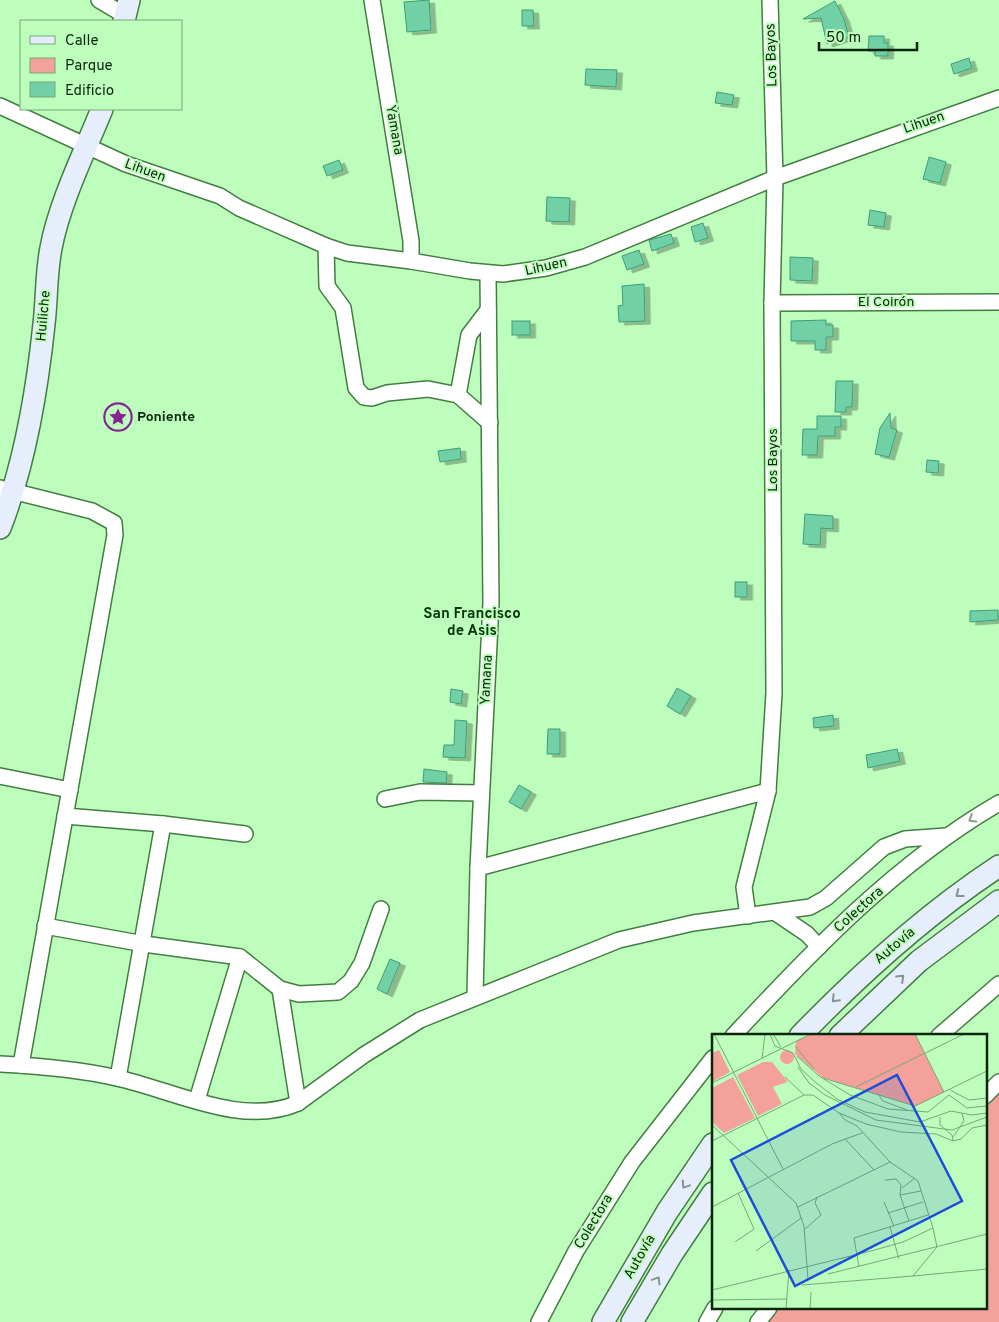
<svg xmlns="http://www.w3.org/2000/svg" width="999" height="1322" font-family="Overpass,sans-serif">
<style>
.green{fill:#f5a19b}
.building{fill:#72d0a7;stroke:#3c9d77;filter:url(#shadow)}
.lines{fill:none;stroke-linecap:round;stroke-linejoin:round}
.street-casing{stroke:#427d42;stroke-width:18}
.secondary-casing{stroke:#427d42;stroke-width:24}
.street{stroke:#fff;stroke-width:15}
.secondary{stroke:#e7eefb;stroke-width:21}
.oneway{stroke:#929d92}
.oneway2{stroke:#849490}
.labels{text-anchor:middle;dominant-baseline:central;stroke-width:4;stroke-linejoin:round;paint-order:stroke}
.street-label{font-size:14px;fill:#0c250d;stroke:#befebd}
.poi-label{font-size:14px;font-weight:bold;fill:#0c250d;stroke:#befebd;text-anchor:start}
.neighbourhood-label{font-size:15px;font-weight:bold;fill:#053509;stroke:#befebd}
.inset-road{fill:none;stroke:#77a777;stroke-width:1}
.view{fill:#1d4ed8;fill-opacity:0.15;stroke:#1d4ed8;stroke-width:2.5}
.inset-edge{fill:none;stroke:#0c250d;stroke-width:2.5}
</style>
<defs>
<filter id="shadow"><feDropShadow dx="5.5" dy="3" stdDeviation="0" flood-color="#0004"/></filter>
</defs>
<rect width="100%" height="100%" fill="#befebd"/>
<!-- green -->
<polygon class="green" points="999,1082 999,1322 758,1322 769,1308 985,1308 985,1096"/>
<!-- building -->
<g class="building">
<polygon points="429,0 431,30 407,32 404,2"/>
<polygon points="835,1 844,19 849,37 827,44 821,18 803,19"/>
<polygon points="522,10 533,10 534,26 522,26"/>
<polygon points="869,36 884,36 884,43 888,43 888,56 875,56 875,51 868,51"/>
<polygon points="969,58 972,68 954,74 951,64"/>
<polygon points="586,69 617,70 616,87 585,85"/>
<polygon points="717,92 734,95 732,105 715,103"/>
<polygon points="929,157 946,162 940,183 923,179"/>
<polygon points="339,160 343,170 327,176 323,166"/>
<polygon points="547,197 570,198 569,222 546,221"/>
<polygon points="870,210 886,213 884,227 868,225"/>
<polygon points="703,223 708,238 695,242 691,227"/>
<polygon points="671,234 674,243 652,251 649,240"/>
<polygon points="639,250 644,264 627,270 622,256"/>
<polygon points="790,257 813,258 812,281 790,280"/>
<polygon points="644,284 645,321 619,322 618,306 623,305 622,286"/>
<polygon points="826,320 826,325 833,325 833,337 826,337 826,350 815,350 815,341 791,341 791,321"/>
<rect x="512" y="321" width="18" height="14"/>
<polygon points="836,381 853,381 852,407 846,407 846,412 835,412"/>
<polygon points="890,413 891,428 897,430 889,457 875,454 880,428"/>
<polygon points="817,416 841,416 841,427 835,427 835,436 818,436 817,455 802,455 803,429 817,429"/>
<polygon points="460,448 461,459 440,462 438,451"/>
<polygon points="927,460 939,461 938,473 926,472"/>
<polygon points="805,514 833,516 833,529 821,528 820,545 803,544"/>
<rect x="735" y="582" width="12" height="15"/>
<polygon points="998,610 998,620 970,622 970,611"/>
<polygon points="677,688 691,696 680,714 667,706"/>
<polygon points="451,689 463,691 461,704 450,702"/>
<polygon points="833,715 834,726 814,728 813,718"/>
<polygon points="455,720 467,721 465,758 443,757 444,745 454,745"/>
<polygon points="548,729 560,729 560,754 547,754"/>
<polygon points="897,749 900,761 868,768 866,755"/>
<polygon points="424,769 447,772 446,783 423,782"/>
<polygon points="519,785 531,792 521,809 509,802"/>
<polygon points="390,959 400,963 387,994 377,989"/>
</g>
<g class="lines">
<!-- street casing -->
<g class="street-casing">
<g id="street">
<polyline points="99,0 126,16"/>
<polyline points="372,0 411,241 411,261"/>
<polyline points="0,106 126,164 220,196 239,208 326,246 347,253 411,261 470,271 503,274 546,268 585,257 775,178 999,98"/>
<polyline points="326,246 327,286 343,308 355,382 356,388 364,397 372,398 387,393 428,389 458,395 490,423"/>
<polyline points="772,303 999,302"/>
<polyline points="458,395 469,335 488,310"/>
<polyline points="0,488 92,511 114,523 115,535 21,1065"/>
<polyline points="0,776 70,790"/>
<polyline points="385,799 420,792 481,793"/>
<polyline points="65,816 163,824 245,834"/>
<polyline points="478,868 768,791"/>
<polyline points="776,913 807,934 819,947"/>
<polyline points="748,916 744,887 768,791 774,693 772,303 775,178 770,0"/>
<polyline points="45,926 144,944 240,957 280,989 299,994 338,992 351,981 362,963 381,909"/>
<polyline points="280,989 298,1103"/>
<polyline points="475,996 478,868 491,603 488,273"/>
<path d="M733,1036C813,950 897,862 999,803"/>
<polyline points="939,1036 999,984"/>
<path d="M0,1064C39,1066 79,1069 117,1078C173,1090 242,1128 298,1103L364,1055L420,1020L619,940L693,923L810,907L826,898L884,847L905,839L946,836"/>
<polyline points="118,1078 163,824"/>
<polyline points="985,1096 999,1082"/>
<polyline points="197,1100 240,957"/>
<polyline points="539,1322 576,1251 632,1162 713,1058"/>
<polyline points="707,1322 715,1308"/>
<polyline points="758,1322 769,1308"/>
</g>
</g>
<!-- secondary casing -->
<g class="secondary-casing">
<g id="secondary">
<polyline points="124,21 129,0"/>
<path d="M0,528C25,464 37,392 44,324C47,299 46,273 51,248C59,204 85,151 102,109"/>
<path d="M800,1036C861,973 926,914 999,866"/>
<polyline points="840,1036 919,961 999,901"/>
<polyline points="603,1322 667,1212 713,1144"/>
<polyline points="632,1322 672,1254 713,1193"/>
</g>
</g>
<!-- street -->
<use href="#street" class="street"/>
<!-- secondary -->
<use href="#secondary" class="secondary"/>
</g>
<!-- one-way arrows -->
<defs><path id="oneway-chevron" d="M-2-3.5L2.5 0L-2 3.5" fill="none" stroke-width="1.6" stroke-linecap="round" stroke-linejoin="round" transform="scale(1.25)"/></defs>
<use class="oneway" href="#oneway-chevron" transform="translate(972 819) rotate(148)"/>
<g class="oneway2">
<use href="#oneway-chevron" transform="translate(959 894) rotate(142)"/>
<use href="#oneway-chevron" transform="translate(901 978) rotate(-43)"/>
<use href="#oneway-chevron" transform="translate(835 999) rotate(135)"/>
<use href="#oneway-chevron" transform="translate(685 1185) rotate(124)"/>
<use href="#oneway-chevron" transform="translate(657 1280) rotate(-59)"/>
</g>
<!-- icons -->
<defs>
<g id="sight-ring" transform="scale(1.4375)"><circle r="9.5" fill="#befebd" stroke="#85258f" stroke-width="1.5"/><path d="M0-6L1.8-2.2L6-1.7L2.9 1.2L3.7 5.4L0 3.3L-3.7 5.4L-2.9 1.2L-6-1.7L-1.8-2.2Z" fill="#85258f"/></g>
</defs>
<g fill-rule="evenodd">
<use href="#sight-ring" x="118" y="417"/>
</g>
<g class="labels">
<!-- street labels -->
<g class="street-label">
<text transform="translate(772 55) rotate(-92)">Los Bayos</text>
<text transform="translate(924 123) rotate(-19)">Lihuen</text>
<text transform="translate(394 130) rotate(80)">Yamana</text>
<text transform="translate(145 171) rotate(20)">Lihuen</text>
<text transform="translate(546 267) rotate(-13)">Lihuen</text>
<text x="886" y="302">El Coirón</text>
<text transform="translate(44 316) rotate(-85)">Huiliche</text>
<text transform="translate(773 460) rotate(-90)">Los Bayos</text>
<text transform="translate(487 680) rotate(-87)">Yamana</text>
<text transform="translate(859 910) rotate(-42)">Colectora</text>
<text transform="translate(895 946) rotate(-40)">Autovía</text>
<text transform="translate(594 1222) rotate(-59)">Colectora</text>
<text transform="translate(640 1257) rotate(-60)">Autovía</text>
</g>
<!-- poi labels -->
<g class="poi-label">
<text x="137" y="417">Poniente</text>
</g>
<!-- neighbourhood labels -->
<g class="neighbourhood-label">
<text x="472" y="614">San Francisco<tspan x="472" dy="17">de Asis</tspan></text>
</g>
</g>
<!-- overview -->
<g transform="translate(712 1034)">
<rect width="275" height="275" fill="#befebd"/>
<path d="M98,0H203L232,58L204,72L111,44L83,20L84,7ZM7,16L18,38L0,48V19ZM68 23a7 7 0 1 1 14 0a7 7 0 1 1-14 0ZM51,28H60L76,48L61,53L70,70L46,82L25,41ZM21,43L43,84L12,99L0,88V54Z" fill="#f5a19b"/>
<path class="inset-road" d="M2,0L71,135M58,0L63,12L81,19L89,35L102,47L125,65L153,78L208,88L239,77L260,81L275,79M61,0L69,13M203,0L232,58M83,12L102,35M85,22L107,42L138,61L176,75L216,78L237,61L255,74L275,72M50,25L53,0M86,33L97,49L113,61L164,86L240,96L275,83M73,43L92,61M111,44L203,72L275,37M0,49L99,0M144,53L252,0M238,56L257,66L275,64M166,60L171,67L195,76M127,79L133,86L145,92L178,128L206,147L221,194M228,83V91L240,101L241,107M0,91L84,169L92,192L96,246M241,103L252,87L250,79M133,105L162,136M0,107L92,61H101L127,79L154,90L189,98L224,100L241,107L249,105L260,94L275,91M173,146L184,145L189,151L188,161L197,187M190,154L203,144M188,161L209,157M172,168L182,192M0,173L120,110L150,99M86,173L178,128M176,179L211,168M178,193L187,225M93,195L109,181L103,169L105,163M23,208L42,195L26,159M44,217L89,184M147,233L142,204L216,181M116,240L275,200M201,242L275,235M90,251L201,242L225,213M0,256L159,217L191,208L221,194L225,213M0,266L75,265M74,275L77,236M98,275L99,258"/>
<path class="view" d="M185,41L250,167L83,252L19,126Z"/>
<rect width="275" height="275" class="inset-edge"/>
</g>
<!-- legend -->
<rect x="20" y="20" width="162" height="90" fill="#befebd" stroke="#77a777"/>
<rect x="30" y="36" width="25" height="8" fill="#e7eefb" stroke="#77a777"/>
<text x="65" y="45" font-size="15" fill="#0c250d">Calle</text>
<rect x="30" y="58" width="25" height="15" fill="#f5a19b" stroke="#77a777"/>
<text x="65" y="70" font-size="15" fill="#0c250d">Parque</text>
<rect x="30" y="82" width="25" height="15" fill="#72d0a7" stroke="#77a777"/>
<text x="65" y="95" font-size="15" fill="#0c250d">Edificio</text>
<!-- scale -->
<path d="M819 42v8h98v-8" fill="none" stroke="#0c250d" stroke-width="2.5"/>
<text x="826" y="42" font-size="15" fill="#0c250d" stroke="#befebd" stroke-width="4" paint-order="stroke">50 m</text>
</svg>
